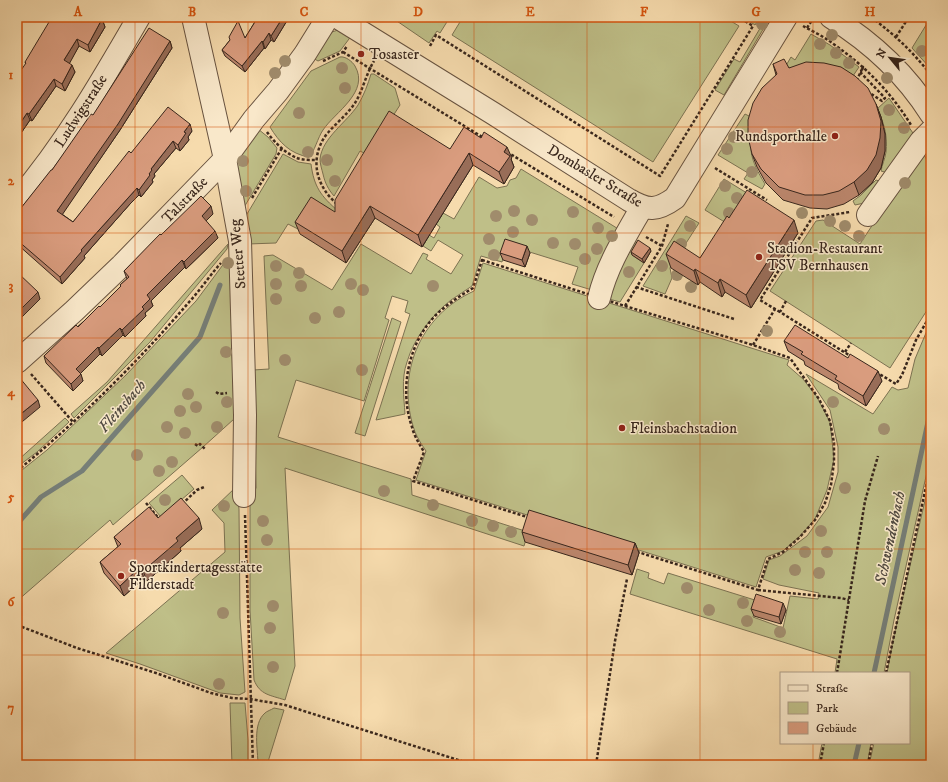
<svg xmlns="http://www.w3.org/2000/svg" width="948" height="782" font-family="'IM FELL DW Pica',serif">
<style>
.green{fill:#bfbf88;stroke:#7c7252}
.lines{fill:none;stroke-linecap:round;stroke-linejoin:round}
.stream{stroke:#767e77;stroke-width:5}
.minor-casing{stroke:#685340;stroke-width:24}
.path{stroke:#38261c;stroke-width:2.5;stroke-dasharray:3 2;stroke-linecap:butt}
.minor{stroke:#f9e8ca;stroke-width:22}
.tree{fill:#a08c6c}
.wall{fill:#bb866c;stroke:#38261c}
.shaded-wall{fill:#986d58;stroke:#38261c}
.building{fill:#d99c7e;stroke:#38261c}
.grid{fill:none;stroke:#d6540e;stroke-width:1;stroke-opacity:0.55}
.poi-dot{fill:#8f2418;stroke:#f9e8ca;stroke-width:1.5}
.labels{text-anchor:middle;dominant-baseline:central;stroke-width:3;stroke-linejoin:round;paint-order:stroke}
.poi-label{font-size:15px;fill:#38261c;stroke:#f9e8ca;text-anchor:start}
.street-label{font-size:15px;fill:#38261c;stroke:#f9e8ca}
.water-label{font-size:16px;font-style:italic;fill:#524b42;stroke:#f9e8ca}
.neatline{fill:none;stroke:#d6540e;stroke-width:1.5}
.grid-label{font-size:13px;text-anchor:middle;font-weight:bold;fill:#d6540e}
</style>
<rect width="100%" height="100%" fill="#f6dbad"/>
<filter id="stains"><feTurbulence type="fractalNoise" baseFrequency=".005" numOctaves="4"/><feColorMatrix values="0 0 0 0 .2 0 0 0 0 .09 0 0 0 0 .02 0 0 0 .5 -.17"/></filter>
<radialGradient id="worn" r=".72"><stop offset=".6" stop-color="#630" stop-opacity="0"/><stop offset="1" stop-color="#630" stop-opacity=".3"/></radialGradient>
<!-- green -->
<g class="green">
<polygon points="391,17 450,17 440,33 437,31 429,43"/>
<polygon points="463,17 724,17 739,26 653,162 452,35"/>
<polygon points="743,17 760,17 768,21 724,95 715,90 734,59 740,62 762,25 757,22 755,25"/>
<polygon points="931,17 931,67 930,68 912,48"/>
<polygon points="338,30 352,35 340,51 318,61 313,58 329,35 332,32"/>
<polygon points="811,34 830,45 859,67 849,82 784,69 791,57 795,60"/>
<path d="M340,57C345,56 352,61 355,66C370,92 335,112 323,130C318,137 314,153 309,157C290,154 279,142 270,127L311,71Z"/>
<path d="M371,74H374L395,88L400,105L368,155L360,151L334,196C328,189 325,183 323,174C322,170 320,164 320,159C322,138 347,122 358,105C364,95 368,84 371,74Z"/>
<path d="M889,98L917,139L888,173L881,171C882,165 885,159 886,152C888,138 884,121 877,109Z"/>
<path d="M745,114L755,119C747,148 750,159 765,184L762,189L744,179L748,173L718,155Z"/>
<polygon points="258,129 268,137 277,148 276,154 243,209 233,167 237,153"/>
<polygon points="922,149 931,171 931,304 890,368 770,291 816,221 823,220 860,244"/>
<path d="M283,154L298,162L311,164C314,187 321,196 338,211L300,230L288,224L276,243L248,244L244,219Z"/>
<path d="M521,169L620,230L592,290L572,284L578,267L507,245L502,262L481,256L472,286C465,291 458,295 451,300C432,315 414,338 407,362C401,379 404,397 405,414L376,420L410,314L405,312L408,301L392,296L385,318L389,320L364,401L296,380L278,437L411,479L412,495L528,532L524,546L285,468L295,666L285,700C270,695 260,695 254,680L250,610V499L256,488L253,370L269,369L264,256L273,255L332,290L361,244L411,274L423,253L428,255L426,259L451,274L463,255L438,240L431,251L423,246L429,235L434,238L440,227L436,224L443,213L454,219L479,177L497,188L507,186L510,180L516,178Z"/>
<polygon points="724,179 755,198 736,229 705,210"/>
<polygon points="876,180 886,183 869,202 855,205 853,201 861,195"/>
<polygon points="686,216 699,223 670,268 672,278 665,294 643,286"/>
<polygon points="630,238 639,244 632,255 644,263 620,302 609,299"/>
<polygon points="228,244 227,249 150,342 74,418 71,414 107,382"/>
<polygon points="228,258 230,260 234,419 203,447 113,525 110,520 17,601 17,474 47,450 126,375 196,301"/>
<path d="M483,263L789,360L787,365L803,379L817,397L830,422L834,459L827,490L815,519L800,536L783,551L766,557L756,587L416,480L426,451C422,445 418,439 415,432C395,375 419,316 474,291Z"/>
<polygon points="392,318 401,322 365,436 355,433"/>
<polygon points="931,321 931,454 894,620 884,673 835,673 837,659 630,594 637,569 649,573 648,578 664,584 668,573 758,601 753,617 783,628 790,596 818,599 819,593 779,585 763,579 769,560 780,556 807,536 828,507 838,472 838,447 830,410 806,374 873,414 892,387 898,390 908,388 915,359"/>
<polygon points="65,418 69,422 37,452 17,467 17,461"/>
<polygon points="182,475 194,489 161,517 149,503"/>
<polygon points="236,487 239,509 240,618 245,692 239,695 220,693 140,664 106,653 225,552 224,523 212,510"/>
<polygon points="926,496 931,497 931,765 869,765 874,743 909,743 909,673 887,673 893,640"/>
<polygon points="230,703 245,703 248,740 248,765 232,765"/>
<path d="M274,708L284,710L267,765H258C258,750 252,724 265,713C267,711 271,710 274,708Z"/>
<polygon points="822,743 871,743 867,765 818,765"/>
</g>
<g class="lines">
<!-- stream -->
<g class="stream">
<polyline points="17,524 41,497 82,471 200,337 220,285"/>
<polyline points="874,673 931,408"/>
<polyline points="854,765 859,743"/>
</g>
<!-- minor casing -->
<g class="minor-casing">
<g id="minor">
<polyline points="193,17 225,159 240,241 245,415 244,496"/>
<path d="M337,17L494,114L629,200C648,211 657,211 675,198L786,17"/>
<path d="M831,17C871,42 906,74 931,114"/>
<path d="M17,201C65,145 102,81 139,17"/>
<polyline points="868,215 921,141 931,131"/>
<path d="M599,298C607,265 625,237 642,207"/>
<polyline points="17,362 74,311 121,266 225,159 254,119 278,91 305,54 328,17"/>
</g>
</g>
<!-- path -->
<g class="path">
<path d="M871,17C896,36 912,51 931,75"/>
<path d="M803,26C812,31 823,36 832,43C864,65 891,92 911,125"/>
<polyline points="807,28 812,20"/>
<polyline points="896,37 909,17"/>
<polyline points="430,46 436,35 660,176 753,26 738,17"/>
<polyline points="343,52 484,138"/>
<polyline points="323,61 343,52 347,46"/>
<polygon points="863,67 861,73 885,98 882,101 856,84 854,86"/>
<path d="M267,132C274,142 285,153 297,158C302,160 310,160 316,160"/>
<polyline points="507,152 614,217"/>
<polyline points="715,168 767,200"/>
<polyline points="252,198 282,148"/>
<path d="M337,204C316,186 309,159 326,135C335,124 347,115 355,103C363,90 366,74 374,61"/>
<polyline points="646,237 662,246"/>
<path d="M482,260L625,306L753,345L790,358L819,399L830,421L834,443V462L831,485L825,503L815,520L800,537L783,552L768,559L758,590L413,481L424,452C419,443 414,436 412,427C399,390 408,343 436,315C447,304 460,296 473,288Z"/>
<polyline points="636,287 734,319"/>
<polyline points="786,301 780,312 852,357"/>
<polyline points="625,306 662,246 668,224"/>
<polyline points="780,312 760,300 812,218 850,212"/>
<polyline points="753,345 775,309"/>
<polyline points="845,352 851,343"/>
<polyline points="876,372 896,384 902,375 916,340 931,314"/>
<polyline points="31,374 73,422"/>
<polyline points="216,392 219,394 227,393"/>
<polyline points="195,444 198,446 200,444 206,450"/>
<path d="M17,471C79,420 138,362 190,301C201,289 210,275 221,263"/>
<polyline points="146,503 160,520"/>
<polyline points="182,504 197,490 204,487"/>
<polyline points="245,515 253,765"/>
<polyline points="758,590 841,598 849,600"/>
<polyline points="17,625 77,648 156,673 211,693 232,698 250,699 285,705 474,765"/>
<polyline points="837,673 865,501 878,456"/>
<polyline points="886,673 931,463"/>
<polyline points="596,765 615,641 627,579"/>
<polyline points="820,765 824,743"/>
<polyline points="868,765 872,743"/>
</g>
<!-- minor -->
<use href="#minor" class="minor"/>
</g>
<!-- trees -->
<g class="tree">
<circle cx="762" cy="24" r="6"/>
<circle cx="832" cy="35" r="6"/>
<circle cx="820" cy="44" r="6"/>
<circle cx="922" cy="51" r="6"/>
<circle cx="836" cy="53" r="6"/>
<circle cx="285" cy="61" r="6"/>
<circle cx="849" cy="63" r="6"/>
<circle cx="342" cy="68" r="6"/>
<circle cx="275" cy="73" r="6"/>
<circle cx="887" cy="78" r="6"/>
<circle cx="345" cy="88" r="6"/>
<circle cx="889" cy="110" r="6"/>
<circle cx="299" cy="113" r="6"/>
<circle cx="904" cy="128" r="6"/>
<circle cx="734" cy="137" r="6"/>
<circle cx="727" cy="149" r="6"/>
<circle cx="308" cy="152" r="6"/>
<circle cx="327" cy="160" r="6"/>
<circle cx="243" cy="161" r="6"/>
<circle cx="752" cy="172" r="6"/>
<circle cx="335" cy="181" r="6"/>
<circle cx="905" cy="183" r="6"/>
<circle cx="725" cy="186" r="6"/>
<circle cx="246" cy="191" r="6"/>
<circle cx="737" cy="198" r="6"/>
<circle cx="514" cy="211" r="6"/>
<circle cx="573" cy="212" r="6"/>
<circle cx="729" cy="213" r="6"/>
<circle cx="802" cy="213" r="6"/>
<circle cx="496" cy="216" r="6"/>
<circle cx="532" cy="220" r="6"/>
<circle cx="830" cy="221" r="6"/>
<circle cx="690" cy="226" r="6"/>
<circle cx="845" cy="226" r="6"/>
<circle cx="598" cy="228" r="6"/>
<circle cx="513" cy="232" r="6"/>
<circle cx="612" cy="236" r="6"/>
<circle cx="859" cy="236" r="6"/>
<circle cx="489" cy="239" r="6"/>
<circle cx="553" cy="243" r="6"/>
<circle cx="575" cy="244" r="6"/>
<circle cx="681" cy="244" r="6"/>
<circle cx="597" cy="249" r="6"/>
<circle cx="494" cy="255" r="6"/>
<circle cx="585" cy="259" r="6"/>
<circle cx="228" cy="263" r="6"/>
<circle cx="276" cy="266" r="6"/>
<circle cx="662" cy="266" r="6"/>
<circle cx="629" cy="272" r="6"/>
<circle cx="299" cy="273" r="6"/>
<circle cx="677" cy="275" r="6"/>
<circle cx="276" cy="284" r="6"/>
<circle cx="351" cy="284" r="6"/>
<circle cx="301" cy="286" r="6"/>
<circle cx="433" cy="286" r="6"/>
<circle cx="691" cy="287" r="6"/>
<circle cx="363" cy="290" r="6"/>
<circle cx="276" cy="299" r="6"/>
<circle cx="339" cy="312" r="6"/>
<circle cx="315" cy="318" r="6"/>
<circle cx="767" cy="331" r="6"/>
<circle cx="226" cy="352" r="6"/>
<circle cx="285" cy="360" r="6"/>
<circle cx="362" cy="370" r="6"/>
<circle cx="188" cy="394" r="6"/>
<circle cx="227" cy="402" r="6"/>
<circle cx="833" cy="402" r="6"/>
<circle cx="196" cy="407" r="6"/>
<circle cx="180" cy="411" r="6"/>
<circle cx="167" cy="427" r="6"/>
<circle cx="217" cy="427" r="6"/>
<circle cx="884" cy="429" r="6"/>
<circle cx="185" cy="433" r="6"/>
<circle cx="137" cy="455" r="6"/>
<circle cx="172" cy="462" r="6"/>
<circle cx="159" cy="471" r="6"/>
<circle cx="845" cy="488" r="6"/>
<circle cx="384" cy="491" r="6"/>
<circle cx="165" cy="500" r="6"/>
<circle cx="433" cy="505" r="6"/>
<circle cx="224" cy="506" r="6"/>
<circle cx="263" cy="521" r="6"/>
<circle cx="472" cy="521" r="6"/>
<circle cx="493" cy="526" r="6"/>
<circle cx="821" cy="531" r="6"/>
<circle cx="511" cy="532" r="6"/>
<circle cx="267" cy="540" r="6"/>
<circle cx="805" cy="552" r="6"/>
<circle cx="827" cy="552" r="6"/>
<circle cx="795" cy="570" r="6"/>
<circle cx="819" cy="573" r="6"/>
<circle cx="687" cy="588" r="6"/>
<circle cx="743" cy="603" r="6"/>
<circle cx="273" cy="606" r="6"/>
<circle cx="709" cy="610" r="6"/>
<circle cx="223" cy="613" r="6"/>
<circle cx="747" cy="621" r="6"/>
<circle cx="270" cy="628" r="6"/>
<circle cx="780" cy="632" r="6"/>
<circle cx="273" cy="667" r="6"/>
<circle cx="219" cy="684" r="6"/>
</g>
<!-- wall -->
<g class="wall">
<polygon points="258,17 288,17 288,19 274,42 271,40 265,49 264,48 245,72 225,56 222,50 230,40 245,38"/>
<polygon points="898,17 906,17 904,20"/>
<polygon points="102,19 105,27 90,52 79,46 69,63 75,72 65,91 56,86 32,121 30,120 17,139 17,76 26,65 25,62"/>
<polygon points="170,41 172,48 120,130 62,214 73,222 131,153 192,131 188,137 189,140 180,151 176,148 154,174 155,176 152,180 153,182 141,197 139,195 130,204 84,256 85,258 62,284 17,244 17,213 52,170 93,115"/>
<polygon points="773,64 789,68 876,104 881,117 885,134 885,151 881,168 872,183 859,195 844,204 827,209 810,208 783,200 766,183 757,167 752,154 776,75"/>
<polygon points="450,149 512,158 511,159 514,167 504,184 473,165 422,247 375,218 346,263 300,234 295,222 335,212"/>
<polygon points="213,214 206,221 218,238 186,269 185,267 151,301 153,306 145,313 146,316 125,337 123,335 102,356 100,354 80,373 83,381 73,391 46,363 44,356 100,307 121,286 120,285 127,279 124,271 161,235"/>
<polygon points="729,218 798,233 751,308 725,292 722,297 700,282 698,285 671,268 666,254 700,258"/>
<polygon points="651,251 644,263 632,255 631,252"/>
<polygon points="500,253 530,253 525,267 503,260"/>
<polygon points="17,272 40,299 21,318 17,315"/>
<polygon points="784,341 882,381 866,406 839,389 838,384 805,365 804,361 788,351"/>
<polygon points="158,518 202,529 180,548 181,551 147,581 144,578 124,596 104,573 100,562 118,547 114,537"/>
<polygon points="522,532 635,543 639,553 632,575 525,542"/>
<polygon points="751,609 786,610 781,624 754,616"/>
</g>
<!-- shaded-wall -->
<g class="shaded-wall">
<polygon points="283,17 288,17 288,19 274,42 271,36"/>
<polygon points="903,17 906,17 904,20"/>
<polygon points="102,19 105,27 90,52 88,45"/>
<polygon points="269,33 271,40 265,49 263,42"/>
<polygon points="77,39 79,46 67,68 64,60"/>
<polygon points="170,41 172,48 120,130 60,218 57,211"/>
<polygon points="262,41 264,48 245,72 242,66"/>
<polygon points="72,65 75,72 65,91 62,84"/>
<polygon points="54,79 56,86 32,121 29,114"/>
<polygon points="876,104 881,117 885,134 885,151 881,168 872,183 859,195 854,182"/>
<polygon points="27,113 30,120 17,139 17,128"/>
<polygon points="190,124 192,131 188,137 189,140 180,151 178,145 184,132"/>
<polygon points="173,141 176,148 154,174 155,176 152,180 153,182 141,197 139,190 149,174 151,169"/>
<polygon points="507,147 512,158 511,159 514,167 504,184 499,172 504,152"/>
<polygon points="469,153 473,165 422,247 418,235"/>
<polygon points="137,188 139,195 130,204 84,256 85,258 62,284 60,277 81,250 128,198"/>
<polygon points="211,206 213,214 204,223 202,216"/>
<polygon points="370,206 375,218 346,263 342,251"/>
<polygon points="794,220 798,233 751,308 746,295"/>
<polygon points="215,231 218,238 186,269 184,262"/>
<polygon points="527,246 530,253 525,267 522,260"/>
<polygon points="650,248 651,251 644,263 642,259"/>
<polygon points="182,260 185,267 151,301 153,306 145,313 146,316 125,337 122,330 142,307 147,295"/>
<polygon points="695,269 700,282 698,285 694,271"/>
<polygon points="720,279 725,292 722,297 718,283"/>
<polygon points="38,292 40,299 21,318 18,312"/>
<polygon points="120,328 123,335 102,356 99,348"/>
<polygon points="98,347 100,354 78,376 76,369"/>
<polygon points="878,371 882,381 866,406 863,396"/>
<polygon points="81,374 83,381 73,391 71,384"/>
<polygon points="38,400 40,407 17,426 17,417"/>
<polygon points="199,518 202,529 180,548 181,551 147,581 143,571 176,538"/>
<polygon points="635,543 639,553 632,575 628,565"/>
<polygon points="140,567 144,578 124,596 120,586"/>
<polygon points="783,603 786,610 781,624 779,617"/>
</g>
<!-- building -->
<g class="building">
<polygon points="52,17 98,17 102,19 88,45 77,39 64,60 72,65 62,84 54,79 29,114 27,113 17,128 17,76 26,63 25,62"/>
<polygon points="258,17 283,17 271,36 269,33 263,42 262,41 242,66 222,50 230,40 229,37 238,21 245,38"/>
<polygon points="149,28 170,41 118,124 57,211 73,222 129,151 131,153 168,107 190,124 184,132 186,133 178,145 173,141 151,169 152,170 149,174 150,175 139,190 137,188 128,198 81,250 82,251 60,277 17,240 17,213 51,170 52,170 91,114 93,115"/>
<polygon points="784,59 789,68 806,62 824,63 841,67 855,76 868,88 876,104 881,121 880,138 876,155 867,170 854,182 839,191 823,195 805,195 779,187 761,169 752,154 748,137 748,120 753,103 762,88 777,74 773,64"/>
<polygon points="389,111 450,149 464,127 481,138 484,132 507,147 504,152 510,156 499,172 469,153 418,235 370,206 342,251 295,222 311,197 335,212 335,200"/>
<polygon points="747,190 794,220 746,295 720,279 718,283 695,269 694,271 666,254 674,241 700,258 727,216 729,218"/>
<polygon points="201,196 211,206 202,216 215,231 184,262 182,260 147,295 150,299 142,307 144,309 122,330 120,328 99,348 98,347 76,369 81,374 71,384 44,356 76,325 78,327 99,306 100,307 121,286 120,285 129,277 124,271 160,234 161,235"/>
<polygon points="505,239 527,246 522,260 500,253"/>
<polygon points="638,240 650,248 642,259 631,252"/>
<polygon points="17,272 38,292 18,312 17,311"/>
<polygon points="795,325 848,358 850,354 878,371 863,396 835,379 837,376 801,354 803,352 784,341"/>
<polygon points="19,377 38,400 17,417 17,378"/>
<polygon points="181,498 199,518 176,538 178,541 143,571 140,567 120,586 100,562 121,544 114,537 149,507 158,518"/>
<polygon points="529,510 635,543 628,565 522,532"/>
<polygon points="756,594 783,603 779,617 751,609"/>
</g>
<!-- grid -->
<path class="grid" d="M135,17V765M248,17V765M361,17V765M474,17V765M587,17V765M700,17V765M813,17V673M17,127H931M17,233H931M17,338H931M17,444H931M17,549H931M17,655H931M813,743V765"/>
<!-- markers -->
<g class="poi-dot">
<circle cx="361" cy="54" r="4"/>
<circle cx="835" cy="136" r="4"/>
<circle cx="759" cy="257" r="4"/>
<circle cx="622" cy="428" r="4"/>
<circle cx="121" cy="576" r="4"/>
</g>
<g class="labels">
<!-- poi labels -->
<g class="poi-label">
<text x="369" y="54">Tosaster</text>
<text x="827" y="136" text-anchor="end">Rundsporthalle</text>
<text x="767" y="248">Stadion-Restaurant<tspan x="767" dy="17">TSV Bernhausen</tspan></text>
<text x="630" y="428">Fleinsbachstadion</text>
<text x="129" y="567">Sportkindertagesstätte<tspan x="129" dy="17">Filderstadt</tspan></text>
</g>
<!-- street labels -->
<g class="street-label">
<text transform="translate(81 111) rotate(-57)">Ludwigstraße</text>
<text transform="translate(595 176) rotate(31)">Dombasler Straße</text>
<text transform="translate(185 200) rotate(-46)">Talstraße</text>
<text transform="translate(238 254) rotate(-95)">Stetter Weg</text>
</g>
<!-- water labels -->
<g class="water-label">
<text transform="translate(122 406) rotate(-49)">Fleinsbach</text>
<text transform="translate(890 538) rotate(-78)">Schwendenbach</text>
</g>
</g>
<!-- margin -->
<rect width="948" height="782" fill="none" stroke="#f6dbad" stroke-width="44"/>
<!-- legend -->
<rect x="780" y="672" width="130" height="72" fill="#f9e8ca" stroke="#ac9a84"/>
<rect x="788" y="685" width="20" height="6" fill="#f9e8ca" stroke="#ac9a84"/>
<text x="816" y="692" font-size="12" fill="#38261c">Straße</text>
<rect x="788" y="702" width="20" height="12" fill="#bfbf88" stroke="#ac9a84"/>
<text x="816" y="712" font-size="12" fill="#38261c">Park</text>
<rect x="788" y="722" width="20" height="12" fill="#d99c7e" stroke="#ac9a84"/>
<text x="816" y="732" font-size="12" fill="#38261c">Gebäude</text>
<!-- north arrow -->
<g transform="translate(890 58) rotate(299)" stroke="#f9e8ca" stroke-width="3" paint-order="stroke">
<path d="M0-3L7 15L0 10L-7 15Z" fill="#38261c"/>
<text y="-6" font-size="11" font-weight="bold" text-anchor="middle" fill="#38261c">N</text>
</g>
<rect x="22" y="22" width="904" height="738" class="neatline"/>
<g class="grid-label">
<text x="78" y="16">A</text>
<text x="192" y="16">B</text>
<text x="304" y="16">C</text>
<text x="418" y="16">D</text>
<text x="530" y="16">E</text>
<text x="644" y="16">F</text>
<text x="756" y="16">G</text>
<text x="870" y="16">H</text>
<text x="11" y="79">1</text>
<text x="11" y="185">2</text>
<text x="11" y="290">3</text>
<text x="11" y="396">4</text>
<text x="11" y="501">5</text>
<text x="11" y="606">6</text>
<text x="11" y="712">7</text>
</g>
<rect width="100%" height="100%" filter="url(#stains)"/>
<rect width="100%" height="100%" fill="url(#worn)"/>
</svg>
